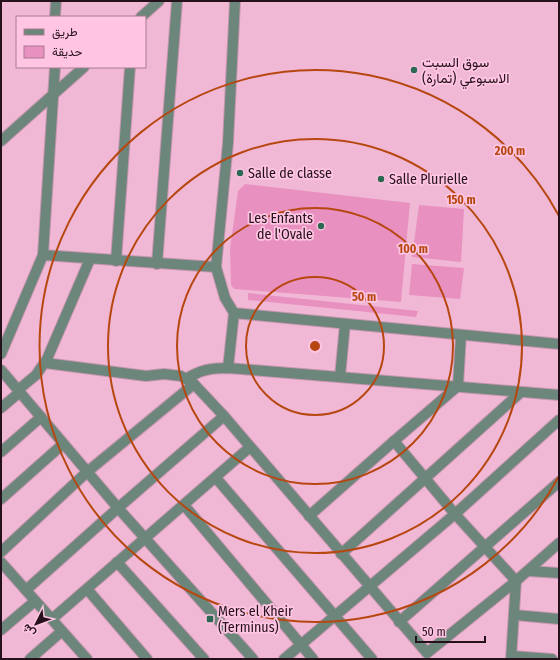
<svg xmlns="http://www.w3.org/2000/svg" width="560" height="660" font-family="'Fira Sans Condensed',Vazirmatn,sans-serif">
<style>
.green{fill:#e890c0}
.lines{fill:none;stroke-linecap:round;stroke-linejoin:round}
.minor-casing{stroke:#c897b0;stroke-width:12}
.minor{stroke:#6c867b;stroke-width:10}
.ring{fill:none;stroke:#b74710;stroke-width:2}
.poi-dot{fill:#2d6853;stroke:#ffc5e2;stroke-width:1.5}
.labels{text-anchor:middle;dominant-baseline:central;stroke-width:3.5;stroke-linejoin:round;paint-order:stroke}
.poi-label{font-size:14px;fill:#25111c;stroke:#ffc5e2;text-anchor:start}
.centre{fill:#b74710;stroke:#ffc5e2;stroke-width:2}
.ring-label{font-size:12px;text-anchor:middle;font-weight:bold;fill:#b74710;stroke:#ffc5e2;stroke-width:3.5;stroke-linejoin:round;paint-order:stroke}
</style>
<rect width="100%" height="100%" fill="#f1b8d5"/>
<!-- green -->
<g class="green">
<polygon points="245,184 410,203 401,302 234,289 231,285 230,249 238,191"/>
<polygon points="419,205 464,209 461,262 412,257"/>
<polygon points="412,264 464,268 460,299 409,295"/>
<polygon points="248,293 418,311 416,317 248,300"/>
</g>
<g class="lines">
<!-- minor casing -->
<g class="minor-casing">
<g id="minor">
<polyline points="235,1 228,143 216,267 225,298 234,313 559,344"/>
<polyline points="55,17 56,1"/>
<polyline points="141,17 159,1"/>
<polyline points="1,141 84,67"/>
<polyline points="43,255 216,267"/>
<polyline points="116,261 130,67"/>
<polyline points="157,264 177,1"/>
<polyline points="1,354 43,255 55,67"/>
<polyline points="45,363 146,376 164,374 181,376 194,384 224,416 427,653 516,581 559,543"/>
<polyline points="228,368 234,313"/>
<polyline points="1,370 118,508 253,659"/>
<polyline points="340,377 345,324"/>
<path d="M186,379C200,370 211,368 228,368L559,395"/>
<polyline points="18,390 36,375 47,359 90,259"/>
<polyline points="1,408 20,392"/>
<polyline points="394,441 458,386 461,335"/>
<polyline points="1,452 41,417"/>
<polyline points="216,478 372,659"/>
<polyline points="1,499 63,444"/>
<polyline points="184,505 313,659"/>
<polyline points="309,516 394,441 455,514 516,581 511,659"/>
<polyline points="1,552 87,472 194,384"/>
<polyline points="341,554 521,392"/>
<polyline points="1,562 87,659"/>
<polyline points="117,562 204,659"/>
<polyline points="528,571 559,573"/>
<polyline points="87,589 147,659"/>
<polyline points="26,590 118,508 224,416"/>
<polyline points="515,615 559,619"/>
<polyline points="52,619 250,447"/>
<polyline points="399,622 559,482"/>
<polyline points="1,630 35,601"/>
<polyline points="512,656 552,659"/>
<polyline points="30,659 62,631"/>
<polyline points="284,659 455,514 559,420"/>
</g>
</g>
<!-- minor -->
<use href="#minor" class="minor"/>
</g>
<!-- distance rings -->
<g class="ring">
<circle cx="315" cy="346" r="69"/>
<circle cx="315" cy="346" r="138"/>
<circle cx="315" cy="346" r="207"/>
<path d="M559 476A276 276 0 1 1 559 216"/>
</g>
<!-- markers -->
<g class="poi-dot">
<circle cx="414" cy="70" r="4"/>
<circle cx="240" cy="173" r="4"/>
<circle cx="381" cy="179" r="4"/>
<circle cx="321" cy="226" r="4"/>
<rect x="206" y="615" width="8" height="8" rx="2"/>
</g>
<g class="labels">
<!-- poi labels -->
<g class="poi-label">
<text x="422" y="62">سوق السبت<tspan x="422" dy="16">الاسبوعي (تمارة)</tspan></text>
<text x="248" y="173">Salle de classe</text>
<text x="389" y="179">Salle Plurielle</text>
<text x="313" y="218" text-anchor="end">Les Enfants<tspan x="313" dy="16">de l'Ovale</tspan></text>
<text x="218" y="611">Mers el Kheir<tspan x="218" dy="16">(Terminus)</tspan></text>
</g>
</g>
<circle cx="315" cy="346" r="6" class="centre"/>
<g class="ring-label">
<text x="510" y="155">200 m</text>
<text x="461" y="204">150 m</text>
<text x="413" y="253">100 m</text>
<text x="364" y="301">50 m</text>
</g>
<!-- border -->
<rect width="560" height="660" fill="none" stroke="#25111c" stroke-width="4"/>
<!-- legend -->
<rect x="16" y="16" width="130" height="52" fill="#ffc5e2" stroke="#a87d93"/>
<rect x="24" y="29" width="20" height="6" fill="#6c867b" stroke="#a87d93"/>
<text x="52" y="36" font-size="12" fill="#25111c">طريق</text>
<rect x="24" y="46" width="20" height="12" fill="#e890c0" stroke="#a87d93"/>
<text x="52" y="56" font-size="12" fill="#25111c">حديقة</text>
<!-- north arrow -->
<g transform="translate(36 624) rotate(228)" stroke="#ffc5e2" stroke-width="3" paint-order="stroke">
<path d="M0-3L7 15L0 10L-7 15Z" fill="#25111c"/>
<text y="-6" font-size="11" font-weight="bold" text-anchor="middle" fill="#25111c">ش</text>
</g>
<!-- scale -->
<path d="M416 636v6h69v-6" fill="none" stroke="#25111c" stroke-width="2"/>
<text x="422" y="636" font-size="12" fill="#25111c" stroke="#ffc5e2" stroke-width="3" paint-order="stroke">50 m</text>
</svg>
